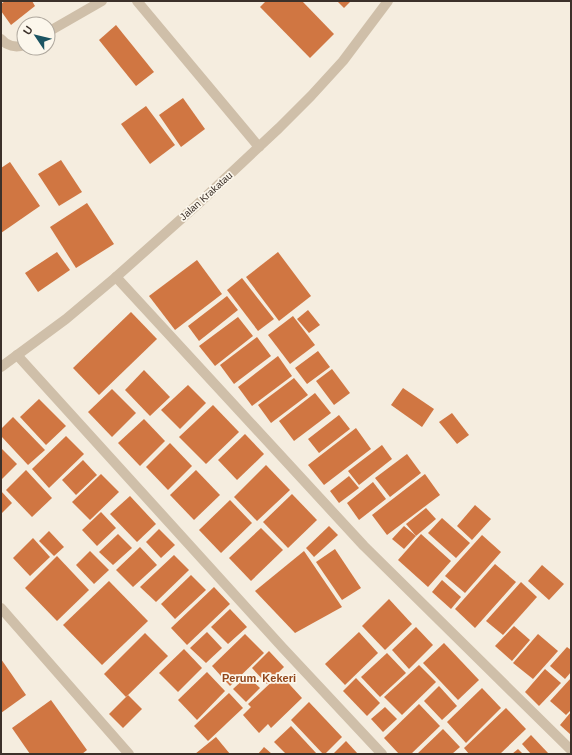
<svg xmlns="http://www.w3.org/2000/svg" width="572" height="755" font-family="Helvetica,sans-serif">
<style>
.building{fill:#d07642}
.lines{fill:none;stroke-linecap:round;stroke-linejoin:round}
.minor{stroke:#cfbfa9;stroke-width:10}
.tertiary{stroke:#cfbfa9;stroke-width:10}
.labels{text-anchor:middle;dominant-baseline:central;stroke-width:3.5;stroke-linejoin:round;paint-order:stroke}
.street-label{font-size:10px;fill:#3c312a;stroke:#fcf7ec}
.neighbourhood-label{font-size:11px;font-weight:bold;fill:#92461b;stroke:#fcf7ec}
</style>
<rect width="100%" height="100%" fill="#f5eddf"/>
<!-- building -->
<g class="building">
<polygon points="5,1 32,1 35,6 11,25 1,11 1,4"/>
<polygon points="266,1 302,1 334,34 310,58 260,7"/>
<polygon points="337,1 351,1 344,8"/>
<polygon points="116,25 154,72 136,86 99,40"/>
<polygon points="183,98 205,129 181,147 159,115"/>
<polygon points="146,106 175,145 150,164 121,124"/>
<polygon points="61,160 82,192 59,206 38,174"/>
<polygon points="10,162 40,206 1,233 1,168"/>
<polygon points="87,203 114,244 76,268 50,227"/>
<polygon points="57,252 70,270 38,292 25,273"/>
<polygon points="278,252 311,296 279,321 246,277"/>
<polygon points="197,260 222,294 175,330 149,296"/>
<polygon points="242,278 274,319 258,331 227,290"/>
<polygon points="227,296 238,310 199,341 188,326"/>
<polygon points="308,310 320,325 309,333 297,319"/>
<polygon points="131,312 157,339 99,395 73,368"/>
<polygon points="293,316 315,345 290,364 268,335"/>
<polygon points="238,317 253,336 215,366 199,346"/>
<polygon points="257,337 271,356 234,384 220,365"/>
<polygon points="318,351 330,367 307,384 295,368"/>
<polygon points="278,356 292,376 252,406 238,387"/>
<polygon points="332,369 350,393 334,405 316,381"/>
<polygon points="144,370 170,397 150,416 125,390"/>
<polygon points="294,378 308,395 271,423 258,405"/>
<polygon points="188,385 206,403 180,429 161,410"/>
<polygon points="403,388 434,409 422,427 391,405"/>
<polygon points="112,389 136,413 112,437 88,412"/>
<polygon points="315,393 331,413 294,441 279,421"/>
<polygon points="39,399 66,426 46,445 20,417"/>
<polygon points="213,405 239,432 206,464 179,437"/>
<polygon points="452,413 469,435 457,444 439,422"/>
<polygon points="339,415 350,429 319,453 308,439"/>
<polygon points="13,417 45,450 28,465 1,436 1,429"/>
<polygon points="144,419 165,441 140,466 118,443"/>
<polygon points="356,428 371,449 324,485 308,465"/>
<polygon points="245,434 264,454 237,480 218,460"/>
<polygon points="66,436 84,454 49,488 32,469"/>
<polygon points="170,443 192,466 168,490 146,467"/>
<polygon points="382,445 392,459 359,485 348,471"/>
<polygon points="1,448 17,464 1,480"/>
<polygon points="407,454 421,473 390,497 375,478"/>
<polygon points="83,460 97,475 76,495 62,480"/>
<polygon points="266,465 290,490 257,521 234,497"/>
<polygon points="26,470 52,498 32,517 6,490"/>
<polygon points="196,470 220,495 194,520 170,495"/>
<polygon points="101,474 119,492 90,520 72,502"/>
<polygon points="425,474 440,495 387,535 372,515"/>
<polygon points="349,476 359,488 339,503 330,491"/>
<polygon points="373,482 386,499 359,520 347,503"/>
<polygon points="1,491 12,503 1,514"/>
<polygon points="292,494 317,520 288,548 263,522"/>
<polygon points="130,496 156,524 137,542 110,514"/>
<polygon points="230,500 252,523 221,553 199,530"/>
<polygon points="475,505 491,519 472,540 457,526"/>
<polygon points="426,508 436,519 416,536 406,524"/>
<polygon points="101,512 116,528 97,546 82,530"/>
<polygon points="442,518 470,543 456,558 428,533"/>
<polygon points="329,526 338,535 314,557 306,548"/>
<polygon points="404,526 416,536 404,549 392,539"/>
<polygon points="261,528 283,550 251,581 229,558"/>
<polygon points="159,529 175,545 161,558 146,542"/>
<polygon points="49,531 64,547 54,556 39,541"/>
<polygon points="118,534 132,548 113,565 99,552"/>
<polygon points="421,534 451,561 428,587 398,560"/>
<polygon points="482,535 501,552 465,593 445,576"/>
<polygon points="33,538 50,557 30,576 13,558"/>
<polygon points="140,547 157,565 133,587 116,570"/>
<polygon points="335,549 361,588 342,600 316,562"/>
<polygon points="90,551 109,570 94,584 76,565"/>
<polygon points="304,551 342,607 295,633 255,591"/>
<polygon points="174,555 189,570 156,602 140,587"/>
<polygon points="57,556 89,590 57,621 25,588"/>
<polygon points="495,564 516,582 475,628 455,609"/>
<polygon points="542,565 564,584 549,600 528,581"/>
<polygon points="191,575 206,590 175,619 161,604"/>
<polygon points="442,580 461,597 451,609 432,592"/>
<polygon points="109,581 148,621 102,665 63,625"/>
<polygon points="521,582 537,597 503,635 486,621"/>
<polygon points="214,587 230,604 187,645 171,628"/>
<polygon points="389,599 412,624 385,650 362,626"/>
<polygon points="230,609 247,627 228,644 211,627"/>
<polygon points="514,626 530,640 512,661 495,646"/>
<polygon points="416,627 433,645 409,669 392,650"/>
<polygon points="207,632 222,648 206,663 190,648"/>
<polygon points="359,632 378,653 345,685 325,664"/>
<polygon points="145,633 168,656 126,697 104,674"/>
<polygon points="245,634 264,653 230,686 212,666"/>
<polygon points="538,634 558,651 533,679 513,663"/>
<polygon points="444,643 479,680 458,700 423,663"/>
<polygon points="567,647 571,650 571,672 565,679 550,666"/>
<polygon points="184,649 202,668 178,692 159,673"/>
<polygon points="269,651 284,667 267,684 252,668"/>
<polygon points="387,653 406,673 380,697 361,677"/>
<polygon points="1,659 26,695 1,713"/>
<polygon points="419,665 436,682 402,715 384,697"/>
<polygon points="545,669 561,683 539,706 525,692"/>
<polygon points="207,672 225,691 197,720 178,700"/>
<polygon points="280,674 302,698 271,728 268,724 259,733 243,715 251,707 248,704"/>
<polygon points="247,676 260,688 246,702 233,689"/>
<polygon points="356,678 380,703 367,716 343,691"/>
<polygon points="571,678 571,710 566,715 550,701"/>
<polygon points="439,686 457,706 442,720 424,701"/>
<polygon points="482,688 501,708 466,743 447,722"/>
<polygon points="229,693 243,708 208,741 194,726"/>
<polygon points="128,695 142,709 123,728 109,714"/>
<polygon points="51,700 87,750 82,754 30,754 12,728"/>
<polygon points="309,702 342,737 325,754 323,754 291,720"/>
<polygon points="419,704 440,726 411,754 399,754 384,738"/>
<polygon points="385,707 397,719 383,732 371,719"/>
<polygon points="506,708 526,729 500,754 469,754 464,748"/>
<polygon points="571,712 571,735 560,725"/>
<polygon points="291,726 317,754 286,754 274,742"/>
<polygon points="443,729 460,747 452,754 417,754"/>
<polygon points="531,735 548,753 548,754 531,754 522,744"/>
<polygon points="216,737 230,754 195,754"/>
<polygon points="346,741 358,754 333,754"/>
<polygon points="264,747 272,754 258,754"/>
<polygon points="518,749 523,754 512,754"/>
</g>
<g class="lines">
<!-- minor -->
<g class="minor">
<polyline points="137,1 259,147"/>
<polyline points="48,32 102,1"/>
<path d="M1,39C6,46 16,48 24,45"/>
<polyline points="116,277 364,546 571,750"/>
<polyline points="17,355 282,647 382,754"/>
<polyline points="1,608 129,754"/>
</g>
<!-- tertiary -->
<polyline class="tertiary" points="1,367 66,319 116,277 198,204 279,128 311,96 343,61 388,1"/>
</g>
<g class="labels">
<!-- street labels -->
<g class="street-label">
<text transform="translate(206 196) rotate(-42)">Jalan Krakatau</text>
</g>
<!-- neighbourhood labels -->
<g class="neighbourhood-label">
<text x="259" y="678">Perum. Kekeri</text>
</g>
</g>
<!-- border -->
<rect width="572" height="755" fill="none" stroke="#3c312a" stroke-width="4"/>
<!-- north arrow -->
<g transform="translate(36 36) rotate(305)"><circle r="19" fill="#fcf7ec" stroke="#afa89e"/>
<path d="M0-3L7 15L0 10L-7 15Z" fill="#1b5462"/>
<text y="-6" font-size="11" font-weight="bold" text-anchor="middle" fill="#3c312a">U</text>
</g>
</svg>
